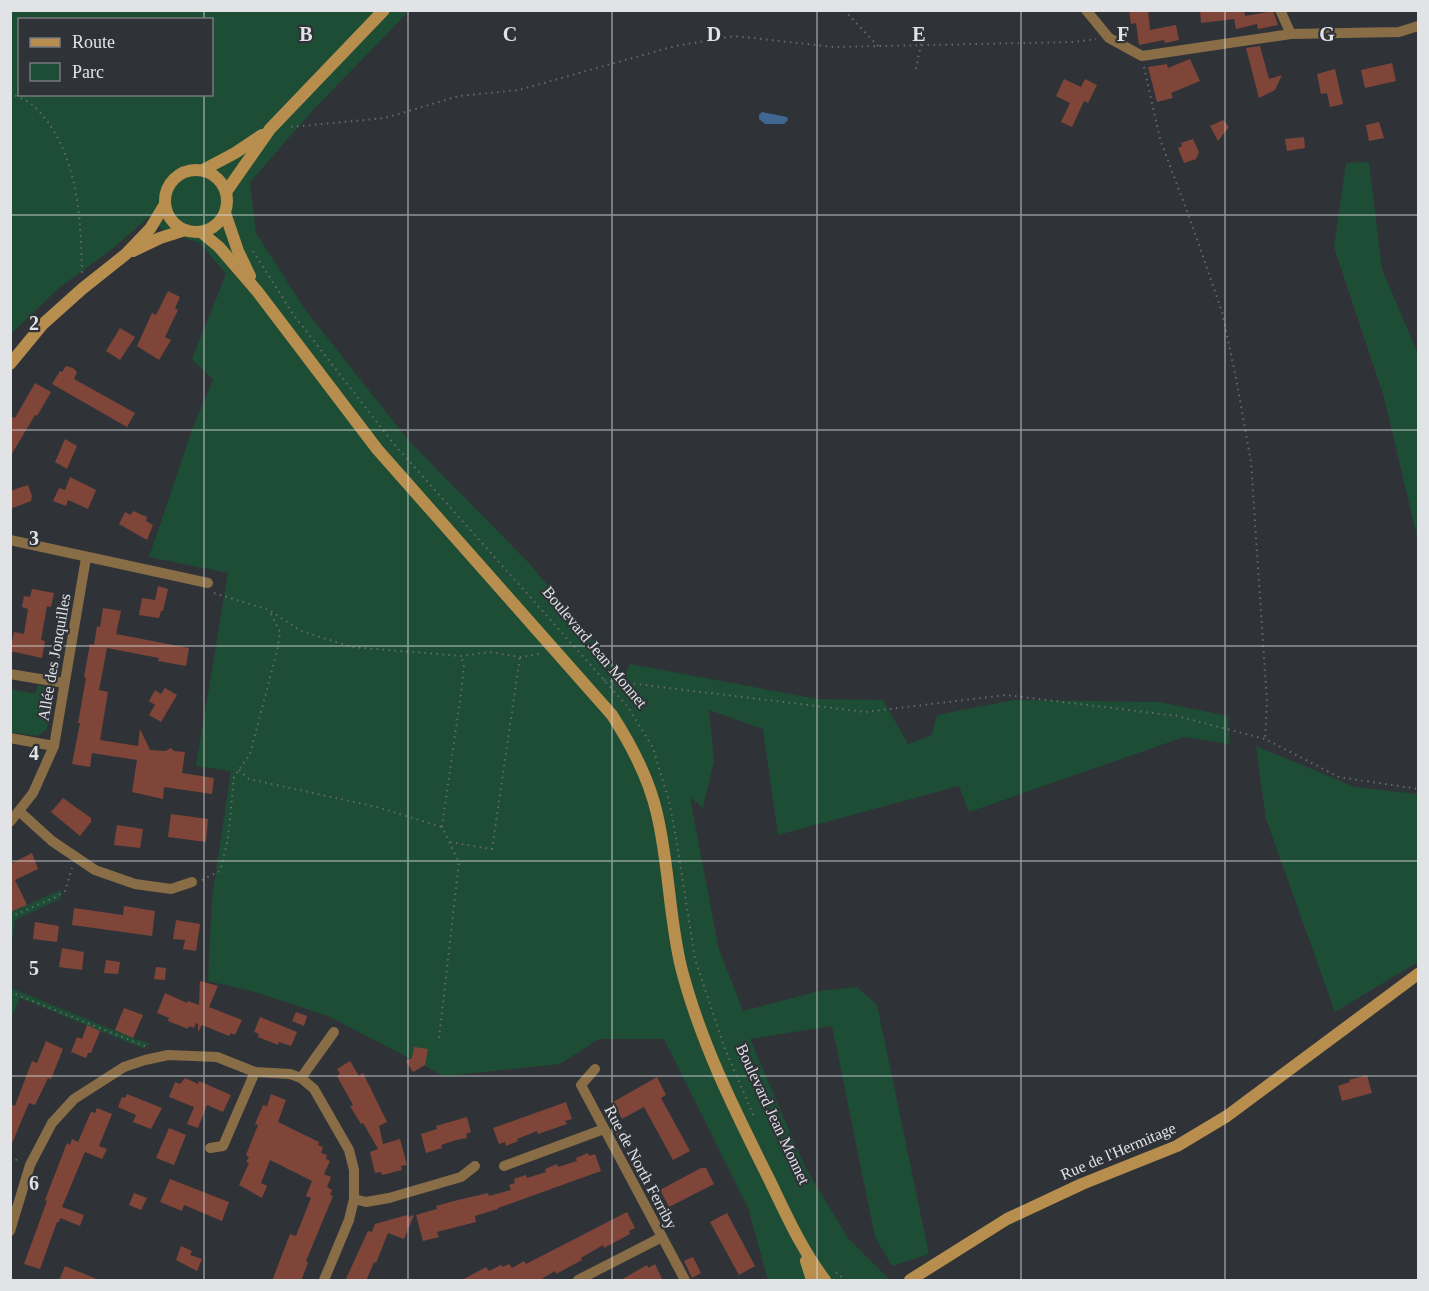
<svg xmlns="http://www.w3.org/2000/svg" width="1429" height="1291" font-family="'Times New Roman',serif">
<style>
.green{fill:#1d4d34;fill-rule:evenodd}
.water{fill:#406692}
.building{fill:#7f4539}
.lines{fill:none;stroke-linecap:round;stroke-linejoin:round}
.path{stroke:#66696e;stroke-width:2;stroke-dasharray:1.5 4.5;stroke-linecap:butt}
.street{stroke:#886d46;stroke-width:10}
.secondary{stroke:#b78e4d;stroke-width:12}
.grid{fill:none;stroke:#e1e3e7;stroke-width:1.5;stroke-opacity:0.55}
.labels{text-anchor:middle;dominant-baseline:central;stroke-width:4.5;stroke-linejoin:round;paint-order:stroke}
.street-label{font-size:16px;fill:#e1e3e7;stroke:#2f3338}
.grid-label{font-size:20px;text-anchor:middle;font-weight:bold;fill:#e1e3e7;stroke:#2f3338;stroke-width:4.5;stroke-linejoin:round;paint-order:stroke}
</style>
<rect width="100%" height="100%" fill="#2f3338"/>
<!-- green -->
<g class="green">
<path d="M11,11H409L313,110L250,182L256,233L306,311L410,442L528,562L624,676L630,664L817,699L883,700L908,744L932,735L937,715L1013,700L1159,702L1228,716L1229,744L1184,737L969,812L959,786L778,835L763,729L709,710L714,761L703,808L690,797L718,946L743,1011L819,991L857,987L877,1005L929,1254L892,1266L875,1237L832,1026L750,1039L805,1167L848,1238L890,1280H768L748,1208L664,1039H599L560,1064L444,1076L328,1016L255,992L208,981L212,897L231,771L196,766L228,573L149,557L192,430L213,380L192,359L226,274L200,243L163,231L150,216L112,249L60,287L11,334ZM20,20H212V94H20Z"/>
<polygon points="1369,162 1382,269 1418,354 1418,541 1384,397 1334,247 1346,163"/>
<polygon points="38,685 48,687 53,698 47,729 37,736 11,732 11,689 35,694"/>
<polygon points="1256,746 1355,787 1418,794 1418,863 1417,864 1418,962 1335,1012 1266,819"/>
<polygon points="61,890 60,899 15,920 11,950 11,912"/>
<polygon points="11,988 133,1038 151,1044 142,1048 20,998 11,1018"/>
</g>
<!-- water -->
<polygon class="water" points="762,112 787,117 788,120 784,124 765,124 759,119 759,115"/>
<!-- building -->
<g class="building">
<polygon points="1129,10 1148,10 1150,30 1176,25 1179,40 1165,43 1164,40 1139,45 1136,23 1131,24"/>
<polygon points="1200,10 1244,10 1245,16 1273,11 1278,25 1258,29 1257,24 1236,29 1234,19 1201,23"/>
<polygon points="1260,46 1269,79 1282,75 1275,90 1259,98 1246,48"/>
<polygon points="1190,59 1200,81 1171,93 1173,98 1157,102 1148,67 1167,64 1168,68"/>
<polygon points="1392,63 1396,81 1365,88 1361,70"/>
<polygon points="1335,69 1343,104 1330,107 1327,93 1321,94 1317,74"/>
<polygon points="1064,79 1081,87 1085,79 1097,85 1088,103 1084,101 1072,127 1061,122 1070,103 1056,96"/>
<polygon points="1223,120 1229,127 1218,141 1210,126"/>
<polygon points="1379,122 1384,138 1369,141 1366,125"/>
<polygon points="1304,137 1305,148 1287,151 1285,139"/>
<polygon points="1193,139 1199,152 1196,159 1184,163 1178,148 1182,146 1181,143"/>
<polygon points="168,291 180,297 175,308 178,310 165,337 171,340 159,360 137,346 152,313 156,315"/>
<polygon points="120,328 135,337 120,360 106,351"/>
<polygon points="66,366 73,368 77,372 74,379 135,413 127,427 52,384 60,371 62,372"/>
<polygon points="35,383 51,392 37,416 35,415 10,457 10,416 15,418"/>
<polygon points="65,439 77,446 67,469 55,462"/>
<polygon points="70,477 96,490 88,509 68,500 66,506 53,501 59,488 65,490"/>
<polygon points="28,485 32,496 31,501 10,509 10,491"/>
<polygon points="133,511 147,517 146,521 153,525 147,540 119,524 125,512 131,515"/>
<polygon points="158,586 168,589 163,611 161,611 159,618 139,615 142,598 155,600"/>
<polygon points="32,589 54,593 51,607 47,606 41,640 45,641 42,658 10,651 14,632 24,634 28,609 22,607 24,596 30,597"/>
<polygon points="103,608 121,611 116,634 189,648 186,666 158,661 159,658 107,648 99,690 108,692 100,740 138,746 140,729 150,750 165,751 171,748 174,751 185,752 182,773 214,778 212,794 164,787 163,799 132,792 137,760 92,753 90,767 72,764 80,723 78,723 86,678 84,677 90,644 94,645 97,626 100,627"/>
<polygon points="165,688 177,695 161,722 149,715 155,705 149,701 155,690 161,694"/>
<polygon points="63,798 91,818 91,822 80,836 51,812"/>
<polygon points="171,814 208,819 206,842 168,837"/>
<polygon points="117,825 143,829 140,848 114,845"/>
<polygon points="32,853 38,869 15,880 27,905 10,912 10,864"/>
<polygon points="124,906 155,911 152,936 72,925 74,908 123,915"/>
<polygon points="176,920 200,924 196,951 183,949 185,940 173,939"/>
<polygon points="35,922 59,926 57,942 33,939"/>
<polygon points="62,948 84,952 82,970 59,967"/>
<polygon points="106,960 120,962 118,974 104,973"/>
<polygon points="156,967 166,968 165,980 154,979"/>
<polygon points="200,981 218,986 209,1007 242,1020 235,1035 231,1033 229,1036 202,1025 198,1032 198,1024 196,1023 194,1028 189,1026 188,1029 168,1021 169,1018 157,1013 165,993 187,1003 188,1001 199,1005"/>
<polygon points="124,1008 143,1015 133,1038 115,1030"/>
<polygon points="296,1012 307,1016 304,1026 292,1021"/>
<polygon points="260,1017 297,1032 291,1046 279,1042 278,1045 258,1037 259,1034 254,1032"/>
<polygon points="87,1025 100,1031 91,1053 88,1053 86,1058 71,1052 77,1037 82,1039"/>
<polygon points="46,1041 63,1049 51,1079 48,1078 35,1105 29,1103 10,1148 10,1104 15,1106 32,1061 37,1063"/>
<polygon points="414,1047 428,1049 425,1065 413,1072 406,1061 412,1058"/>
<polygon points="350,1061 359,1076 363,1073 387,1122 379,1126 383,1144 400,1139 407,1165 401,1166 402,1170 382,1175 381,1172 375,1173 370,1152 378,1149 363,1123 361,1124 353,1111 350,1106 353,1105 337,1076 340,1074 337,1069"/>
<polygon points="1367,1075 1372,1093 1342,1101 1338,1086 1350,1082 1349,1080"/>
<polygon points="657,1077 666,1095 661,1098 690,1151 673,1160 644,1107 622,1119 613,1102"/>
<polygon points="185,1078 198,1084 199,1081 231,1095 223,1112 207,1105 198,1128 187,1124 194,1107 169,1097 175,1082 180,1084"/>
<polygon points="127,1094 162,1108 151,1129 133,1122 136,1115 118,1107 122,1097 125,1098"/>
<polygon points="271,1094 286,1100 278,1122 319,1142 318,1145 323,1147 321,1153 327,1155 326,1159 330,1161 324,1174 331,1177 327,1187 332,1190 330,1195 333,1196 306,1261 308,1263 301,1281 272,1281 290,1234 296,1236 311,1198 306,1196 312,1181 270,1160 261,1183 267,1186 262,1198 239,1185 249,1163 246,1162 249,1157 246,1155 258,1125 255,1124 263,1105 267,1106"/>
<polygon points="566,1102 572,1119 565,1121 567,1124 538,1134 537,1131 517,1139 518,1141 506,1146 505,1142 499,1144 493,1128"/>
<polygon points="97,1108 112,1114 99,1146 107,1149 102,1159 85,1152 62,1207 84,1215 80,1226 60,1218 59,1222 57,1222 40,1269 24,1264 47,1201 45,1200 67,1143 70,1145 72,1139 78,1142 91,1112 95,1113"/>
<polygon points="467,1117 471,1132 466,1134 467,1138 456,1140 441,1145 442,1148 426,1153 421,1134 437,1129 436,1126"/>
<polygon points="169,1128 186,1135 174,1165 156,1158"/>
<polygon points="625,1130 633,1145 624,1150 616,1134"/>
<polygon points="588,1153 589,1156 595,1154 601,1171 498,1208 498,1209 475,1216 476,1222 437,1232 439,1237 423,1241 416,1215 437,1209 436,1206 454,1201 488,1193 489,1196 511,1190 509,1185 515,1183 514,1179 526,1175 527,1178 546,1172 545,1169 557,1164 558,1167 577,1161 576,1158"/>
<polygon points="644,1166 652,1182 643,1186 635,1171"/>
<polygon points="701,1168 706,1168 714,1184 669,1207 660,1190"/>
<polygon points="170,1179 229,1202 222,1221 184,1205 182,1211 160,1202"/>
<polygon points="134,1193 147,1198 141,1210 129,1205"/>
<polygon points="627,1212 635,1228 629,1231 630,1234 604,1248 603,1245 581,1258 582,1260 556,1274 555,1271 538,1281 460,1281 486,1267 489,1271 501,1265 503,1267 509,1264 512,1268 524,1261 526,1264"/>
<polygon points="727,1213 755,1266 739,1275 710,1222"/>
<polygon points="407,1215 408,1217 414,1215 404,1239 388,1233 376,1263 374,1262 366,1281 345,1281 368,1231 372,1232 375,1224"/>
<polygon points="181,1246 192,1251 190,1255 202,1259 197,1271 176,1260"/>
<polygon points="693,1257 701,1273 692,1278 684,1261"/>
<polygon points="655,1264 663,1281 619,1281 647,1265 648,1268"/>
<polygon points="65,1266 99,1280 99,1281 59,1281"/>
</g>
<g class="lines">
<!-- path -->
<g class="path">
<polyline points="844,10 878,46"/>
<polyline points="1144,67 1160,139 1191,222 1222,312 1236,378 1251,462 1267,702 1265,739"/>
<polyline points="916,69 921,44"/>
<path d="M10,93C18,97 29,101 35,107C78,150 81,217 82,274"/>
<polyline points="291,127 385,118 459,96 519,90 675,46 734,36 834,47 1073,42 1096,39"/>
<polyline points="253,251 293,314 393,443 628,707 653,748 669,801 676,837 695,959 725,1049 755,1119"/>
<polyline points="214,593 269,610 301,631 352,647 461,656 489,652 520,657 540,654"/>
<polyline points="604,680 865,712 1006,695 1177,716 1265,739 1339,777 1418,789"/>
<polyline points="239,770 249,779 377,807 442,827"/>
<polyline points="450,842 492,849 520,657"/>
<polyline points="202,880 220,871 228,839 234,777 250,754 278,647 280,632 269,610"/>
<polyline points="10,917 56,897 65,891 72,868"/>
<polyline points="10,992 147,1047"/>
<polyline points="439,1038 459,862 442,827 461,693 464,665 461,656"/>
<polyline points="10,1157 19,1161"/>
<polyline points="836,1272 845,1280"/>
</g>
<!-- street -->
<g class="street">
<polyline points="1086,10 1109,38 1142,56 1291,34 1399,32 1418,26"/>
<polyline points="1280,10 1291,34"/>
<polyline points="10,540 208,583"/>
<polyline points="10,674 64,683"/>
<polyline points="10,738 54,746"/>
<polyline points="20,812 52,841 95,870 135,884 171,889 192,882"/>
<polyline points="10,822 33,793 54,746 86,558"/>
<polyline points="595,1069 581,1085 685,1280"/>
<polyline points="301,1078 334,1032"/>
<polyline points="210,1148 223,1146 255,1072"/>
<polyline points="504,1166 604,1129"/>
<polyline points="354,1199 366,1202 389,1198 461,1177 475,1166"/>
<polyline points="10,1231 30,1165 52,1123 74,1099 124,1067 145,1060 168,1055 217,1057 255,1072 290,1074 301,1078 314,1089 349,1150 354,1170 354,1199 349,1220 324,1280"/>
<polyline points="578,1280 662,1237"/>
</g>
<!-- secondary -->
<g class="secondary">
<circle cx="196" cy="201" r="31"/>
<polyline points="203,170 235,153 262,135"/>
<polyline points="226,192 270,129 384,10"/>
<polyline points="225,213 238,251 250,276"/>
<path d="M201,232L219,247L257,291L377,449L612,715C632,746 649,778 657,814C669,864 669,917 681,967C700,1041 734,1109 768,1177C785,1212 801,1249 825,1280"/>
<polyline points="133,251 160,238 185,230"/>
<polyline points="10,364 43,324 82,289 126,254 150,229 165,204"/>
<polyline points="806,1261 812,1280"/>
<polyline points="910,1280 1007,1219 1082,1184 1177,1146 1227,1116 1418,974"/>
</g>
</g>
<!-- grid -->
<path class="grid" d="M204,10V20M408,10V1280M612,10V1280M817,10V1280M1021,10V1280M1225,10V1280M204,94V1280M10,215H1418M10,430H1418M10,646H1418M10,861H1418M10,1076H1418"/>
<g class="labels">
<!-- street labels -->
<g class="street-label">
<text transform="translate(595 647) rotate(50)">Boulevard Jean Monnet</text>
<text transform="translate(54 657) rotate(-80)">Allée des Jonquilles</text>
<text transform="translate(773 1114) rotate(65)">Boulevard Jean Monnet</text>
<text transform="translate(1118 1151) rotate(-23)">Rue de l'Hermitage</text>
<text transform="translate(641 1167) rotate(62)">Rue de North Ferriby</text>
</g>
</g>
<g class="grid-label">
<text x="306" y="41">B</text>
<text x="510" y="41">C</text>
<text x="714" y="41">D</text>
<text x="919" y="41">E</text>
<text x="1123" y="41">F</text>
<text x="1327" y="41">G</text>
<text x="34" y="330">2</text>
<text x="34" y="545">3</text>
<text x="34" y="760">4</text>
<text x="34" y="975">5</text>
<text x="34" y="1190">6</text>
</g>
<!-- border -->
<rect width="1429" height="1291" fill="none" stroke="#e1e3e7" stroke-width="24"/>
<!-- legend -->
<rect x="18" y="18" width="195" height="78" fill="#2f3338" stroke="#76797e" stroke-width="1.5"/>
<rect x="30" y="38" width="30" height="9" fill="#b78e4d" stroke="#76797e" stroke-width="1.5"/>
<text x="72" y="48" font-size="18" fill="#e1e3e7">Route</text>
<rect x="30" y="63" width="30" height="18" fill="#1d4d34" stroke="#76797e" stroke-width="1.5"/>
<text x="72" y="78" font-size="18" fill="#e1e3e7">Parc</text>
</svg>
